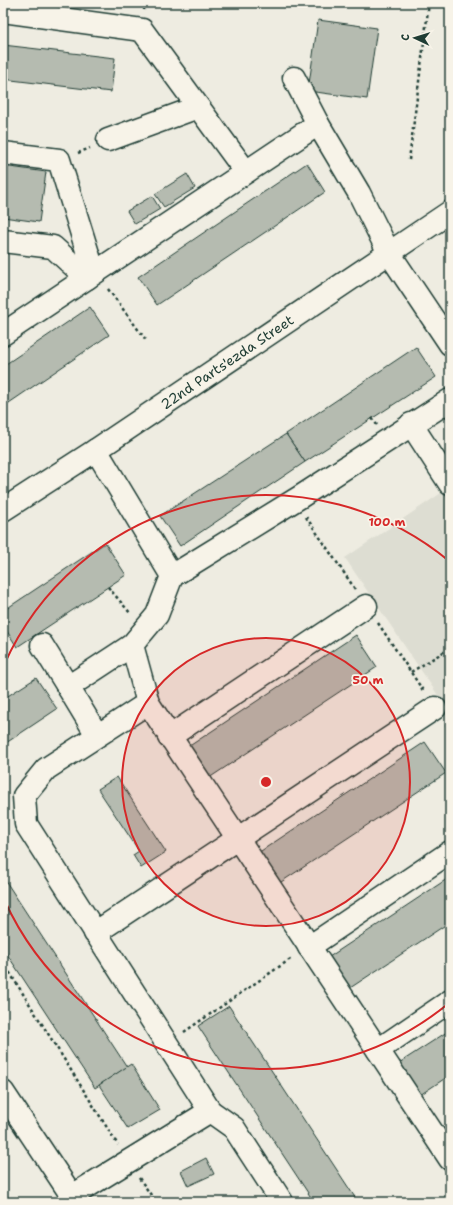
<svg xmlns="http://www.w3.org/2000/svg" width="453" height="1205" font-family="'Shantell Sans',sans-serif">
<style>
.built{fill:#ddddd2}
.building{fill:#b5bbb0;stroke:#1f3d34}
.lines{fill:none;stroke-linecap:round;stroke-linejoin:round}
.minor-casing{stroke:#1f3d34;stroke-width:25}
.major-casing{stroke:#1f3d34;stroke-width:25}
.path{stroke:#1f3d34;stroke-width:2.5;stroke-dasharray:3 3;stroke-linecap:butt}
.minor{stroke:#f7f3e8;stroke-width:22}
.major{stroke:#f7f3e8;stroke-width:22}
.ring{fill:none;stroke:#d62828;stroke-width:2}
.labels{text-anchor:middle;dominant-baseline:central;stroke-width:3.5;stroke-linejoin:round;paint-order:stroke}
.street-label{font-size:14px;fill:#1f3d34;stroke:#f7f3e8}
.centre{fill:#d62828;stroke:#f7f3e8;stroke-width:2}
.ring-label{font-size:12px;text-anchor:middle;font-weight:bold;fill:#d62828;stroke:#f7f3e8;stroke-width:3.5;stroke-linejoin:round;paint-order:stroke}
</style>
<rect width="100%" height="100%" fill="#eeece1"/>
<filter id="ink" filterUnits="userSpaceOnUse"><feTurbulence type="fractalNoise" baseFrequency=".025" numOctaves="2"/><feDisplacementMap in="SourceGraphic" scale="8" xChannelSelector="R" yChannelSelector="G"/><feConvolveMatrix kernelMatrix="1 2 1 2 8 2 1 2 1" color-interpolation-filters="sRGB"/></filter>
<g filter="url(#ink)">
<!-- built -->
<polygon class="built" points="450,487 450,713 345,558"/>
<!-- building -->
<g class="building">
<polygon points="318,20 377,28 367,99 308,91"/>
<polygon points="3,45 115,58 111,92 3,79"/>
<polygon points="307,163 325,192 157,305 138,277"/>
<polygon points="3,166 46,172 39,222 3,217"/>
<polygon points="187,174 195,188 164,207 155,194"/>
<polygon points="152,196 160,209 135,224 127,211"/>
<polygon points="90,307 109,335 3,407 3,366"/>
<polygon points="416,347 436,377 305,462 286,434"/>
<polygon points="286,434 305,462 180,546 160,516"/>
<polygon points="105,543 126,575 17,647 3,625 3,611"/>
<polygon points="356,635 377,667 206,780 185,749"/>
<polygon points="36,678 57,709 3,745 3,699"/>
<polygon points="425,742 446,773 275,886 255,855"/>
<polygon points="117,777 166,852 141,868 133,855 139,851 98,789"/>
<polygon points="3,877 127,1067 95,1088 3,948"/>
<polygon points="450,877 450,922 344,992 323,961"/>
<polygon points="229,1006 358,1202 314,1202 198,1026"/>
<polygon points="450,1030 450,1075 417,1097 396,1065"/>
<polygon points="131,1064 160,1110 128,1129 99,1085"/>
<polygon points="206,1158 214,1174 188,1186 181,1171"/>
</g>
<g class="lines">
<!-- minor casing -->
<g class="minor-casing">
<g id="minor">
<polyline points="3,11 142,30 246,172"/>
<polyline points="294,78 318,124 359,193 389,253 450,344"/>
<polyline points="108,140 198,107"/>
<polyline points="3,153 59,160 94,273"/>
<polyline points="3,241 53,247 87,278"/>
<polyline points="3,334 318,124"/>
<polyline points="411,424 450,484"/>
<polyline points="96,450 172,576 157,615 132,645 148,703 450,1159"/>
<polyline points="3,510 96,450 450,212"/>
<polyline points="172,576 300,497 450,400"/>
<polyline points="42,645 68,687"/>
<polyline points="148,703 46,769 24,796 26,824 210,1111 234,1128 282,1202"/>
<polyline points="97,735 68,687 132,645"/>
<polyline points="169,737 366,606"/>
<polyline points="95,933 435,708"/>
<polyline points="309,947 450,852"/>
<polyline points="378,1050 450,1001"/>
<polyline points="72,1196 210,1111"/>
</g>
</g>
<!-- major casing -->
<g class="major-casing">
<polyline id="major" points="3,1092 76,1202"/>
</g>
<!-- path -->
<g class="path">
<polyline points="144,10 145,3"/>
<polyline points="78,153 90,148"/>
<polyline points="409,160 429,3"/>
<polyline points="108,289 146,340"/>
<polyline points="372,418 377,425"/>
<polyline points="306,517 355,589"/>
<polyline points="108,587 131,614"/>
<polyline points="378,623 424,692"/>
<polyline points="411,672 450,648"/>
<polyline points="446,724 450,730"/>
<polyline points="3,962 118,1145"/>
<polyline points="184,1032 292,958"/>
<polyline points="139,1178 156,1202"/>
</g>
<!-- minor -->
<use href="#minor" class="minor"/>
<!-- major -->
<use href="#major" class="major"/>
</g>
</g>
<!-- distance rings -->
<circle cx="266" cy="782" r="144" fill="#d62828" fill-opacity=".12"/>
<g class="ring">
<circle cx="266" cy="782" r="144"/>
<path d="M449 1003A287 287 0 0 1 4 899M4 665A287 287 0 0 1 449 561"/>
</g>
<g class="labels">
<!-- street labels -->
<g class="street-label">
<text transform="translate(227 362) rotate(-34)">22nd Parts'ezda Street</text>
</g>
</g>
<circle cx="266" cy="782" r="6" class="centre"/>
<g class="ring-label">
<text x="387" y="526">100 m</text>
<text x="368" y="684">50 m</text>
</g>
<!-- margin -->
<rect width="453" height="1205" fill="none" stroke="#f7f3e8" stroke-width="16"/>
<rect x="8" y="8" width="437" height="1189" fill="none" stroke="#1f3d34" stroke-width="1.5" filter="url(#ink)"/>
<!-- north arrow -->
<g transform="translate(415 38) rotate(274)" stroke="#f7f3e8" stroke-width="3" paint-order="stroke">
<path d="M0-3L7 15L0 10L-7 15Z" fill="#1f3d34"/>
<text y="-6" font-size="11" font-weight="bold" text-anchor="middle" fill="#1f3d34">С</text>
</g>
</svg>
